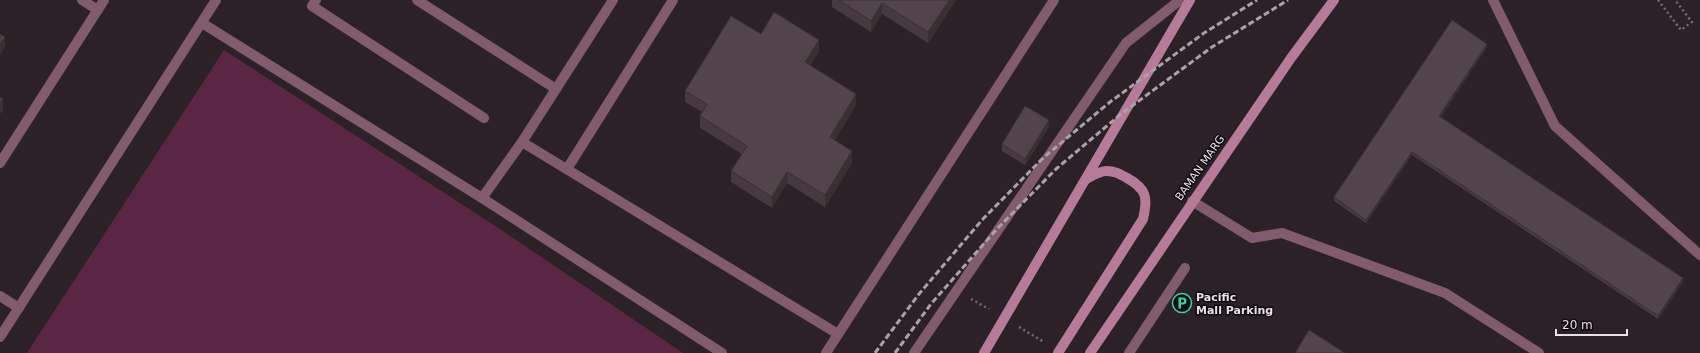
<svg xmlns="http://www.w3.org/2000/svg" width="1700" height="353" font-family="'DejaVu Sans',sans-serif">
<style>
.green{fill:#5a2643}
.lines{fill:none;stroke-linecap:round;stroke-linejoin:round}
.path{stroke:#766c72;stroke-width:2.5;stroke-dasharray:2 3;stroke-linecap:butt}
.lane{stroke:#815c6f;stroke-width:10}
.street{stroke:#815c6f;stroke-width:10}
.secondary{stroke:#b57b99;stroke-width:10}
.rail{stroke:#aba2a7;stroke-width:3;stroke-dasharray:6 3;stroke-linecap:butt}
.wall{fill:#463a40}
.shaded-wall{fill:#393034}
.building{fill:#51444a;stroke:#393034}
.labels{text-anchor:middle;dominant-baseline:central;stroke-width:3;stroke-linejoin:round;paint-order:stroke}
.street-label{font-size:11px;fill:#e8e0e4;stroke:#110c0f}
.poi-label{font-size:11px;font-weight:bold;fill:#e8e0e4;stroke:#110c0f;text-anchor:start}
</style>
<rect width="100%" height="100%" fill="#2c2127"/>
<!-- green -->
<polygon class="green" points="224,50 503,231 683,353 27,353"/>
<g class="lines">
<!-- path -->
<g class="path">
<polyline points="1658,0 1681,30 1692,22 1675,0"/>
<polyline points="971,299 989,309"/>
<polyline points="1019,327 1044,342"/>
</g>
<!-- lane -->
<g class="lane">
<polyline points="1493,0 1555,126 1700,255"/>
<polyline points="1192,201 1252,238 1282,233 1445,293 1539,353"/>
<polyline points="1129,353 1185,268"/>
</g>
<!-- street -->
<g class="street">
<polyline points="82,0 98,10"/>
<polyline points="316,0 312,6 484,118"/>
<polyline points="417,0 556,89"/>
<polyline points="202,23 482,198 722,353"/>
<polyline points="522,142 838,334"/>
<polyline points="0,163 104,0"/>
<polyline points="567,169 673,0"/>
<polyline points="482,198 522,142 613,0"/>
<polyline points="0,296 19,308"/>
<polyline points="0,337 216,0"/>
<polyline points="826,353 1054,0"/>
<polyline points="914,353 1126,43 1180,0"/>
</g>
<!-- secondary -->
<g class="secondary">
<polyline points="984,353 1190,0"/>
<path d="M1058,353L1143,219C1148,198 1147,189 1127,178C1120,174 1115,171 1106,171C1100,171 1092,176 1086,179"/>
<polyline points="1090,353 1291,58 1334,0"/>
</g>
<!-- rail -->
<g class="rail">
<polyline points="875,353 919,294 982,220 1043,158 1110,102 1204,33 1257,0"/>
<polyline points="895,353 931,304 996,230 1056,169 1121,114 1212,47 1288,0"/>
</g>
</g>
<!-- wall -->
<g class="wall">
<polygon points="832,0 956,0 928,43 882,14 871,32 832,7"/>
<polygon points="1487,47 1441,117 1683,282 1658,319 1412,155 1366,223 1334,201 1334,197"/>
<polygon points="819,51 810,66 856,105 835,140 852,163 825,207 787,183 772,208 731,182 731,171 742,154 700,128 700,116 702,112 685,102 685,91"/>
<polygon points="1049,127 1025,165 1002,151 1002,144"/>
</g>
<!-- shaded-wall -->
<g class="shaded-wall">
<polygon points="949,0 956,0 928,43 928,32"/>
<polygon points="882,3 882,14 871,32 871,21"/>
<polygon points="5,37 5,47 0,55 0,44"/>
<polygon points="819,40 819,51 805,74 805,62"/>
<polygon points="1487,44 1487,47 1439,120 1439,116"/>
<polygon points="856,94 856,105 830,148 830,137"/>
<polygon points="3,99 3,110 0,114 0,103"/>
<polygon points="1049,120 1049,127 1025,165 1025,159"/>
<polygon points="852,151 852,163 825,207 825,195"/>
<polygon points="1412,152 1412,155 1366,223 1366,220"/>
<polygon points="787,172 787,183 772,208 772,197"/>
<polygon points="1683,278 1683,282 1658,319 1658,316"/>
</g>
<!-- building -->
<g class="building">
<polygon points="839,0 949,0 928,32 882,3 871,21"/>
<polygon points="774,12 819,40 805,62 856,94 830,137 852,151 825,195 787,172 772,197 731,171 747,146 700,116 707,104 685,91 731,16 761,34"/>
<polygon points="1452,20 1487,44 1439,116 1683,278 1658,316 1412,152 1366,220 1334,197"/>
<polygon points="0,34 5,37 0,44"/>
<polygon points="0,97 3,99 0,103"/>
<polygon points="1025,106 1049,120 1025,159 1002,144"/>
<polygon points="1309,330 1345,353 1295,353"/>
</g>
<!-- icons -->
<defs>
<g id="parking-ring" transform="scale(1)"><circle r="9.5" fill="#110c0f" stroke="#3bd4a4" stroke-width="1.5"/><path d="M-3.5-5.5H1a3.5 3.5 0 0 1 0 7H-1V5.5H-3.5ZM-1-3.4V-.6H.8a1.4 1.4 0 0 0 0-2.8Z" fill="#3bd4a4"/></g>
</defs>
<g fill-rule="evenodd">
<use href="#parking-ring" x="1182" y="303"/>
</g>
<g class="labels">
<!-- street labels -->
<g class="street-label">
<text transform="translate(1200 168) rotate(-55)">BAMAN MARG</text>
</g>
<!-- poi labels -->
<g class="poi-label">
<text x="1196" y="297">Pacific<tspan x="1196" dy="13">Mall Parking</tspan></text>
</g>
</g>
<!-- scale -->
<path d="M1556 329v6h71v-6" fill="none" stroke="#e8e0e4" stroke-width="2"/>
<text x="1562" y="329" font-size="12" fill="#e8e0e4" stroke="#110c0f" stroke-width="3" paint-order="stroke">20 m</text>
</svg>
